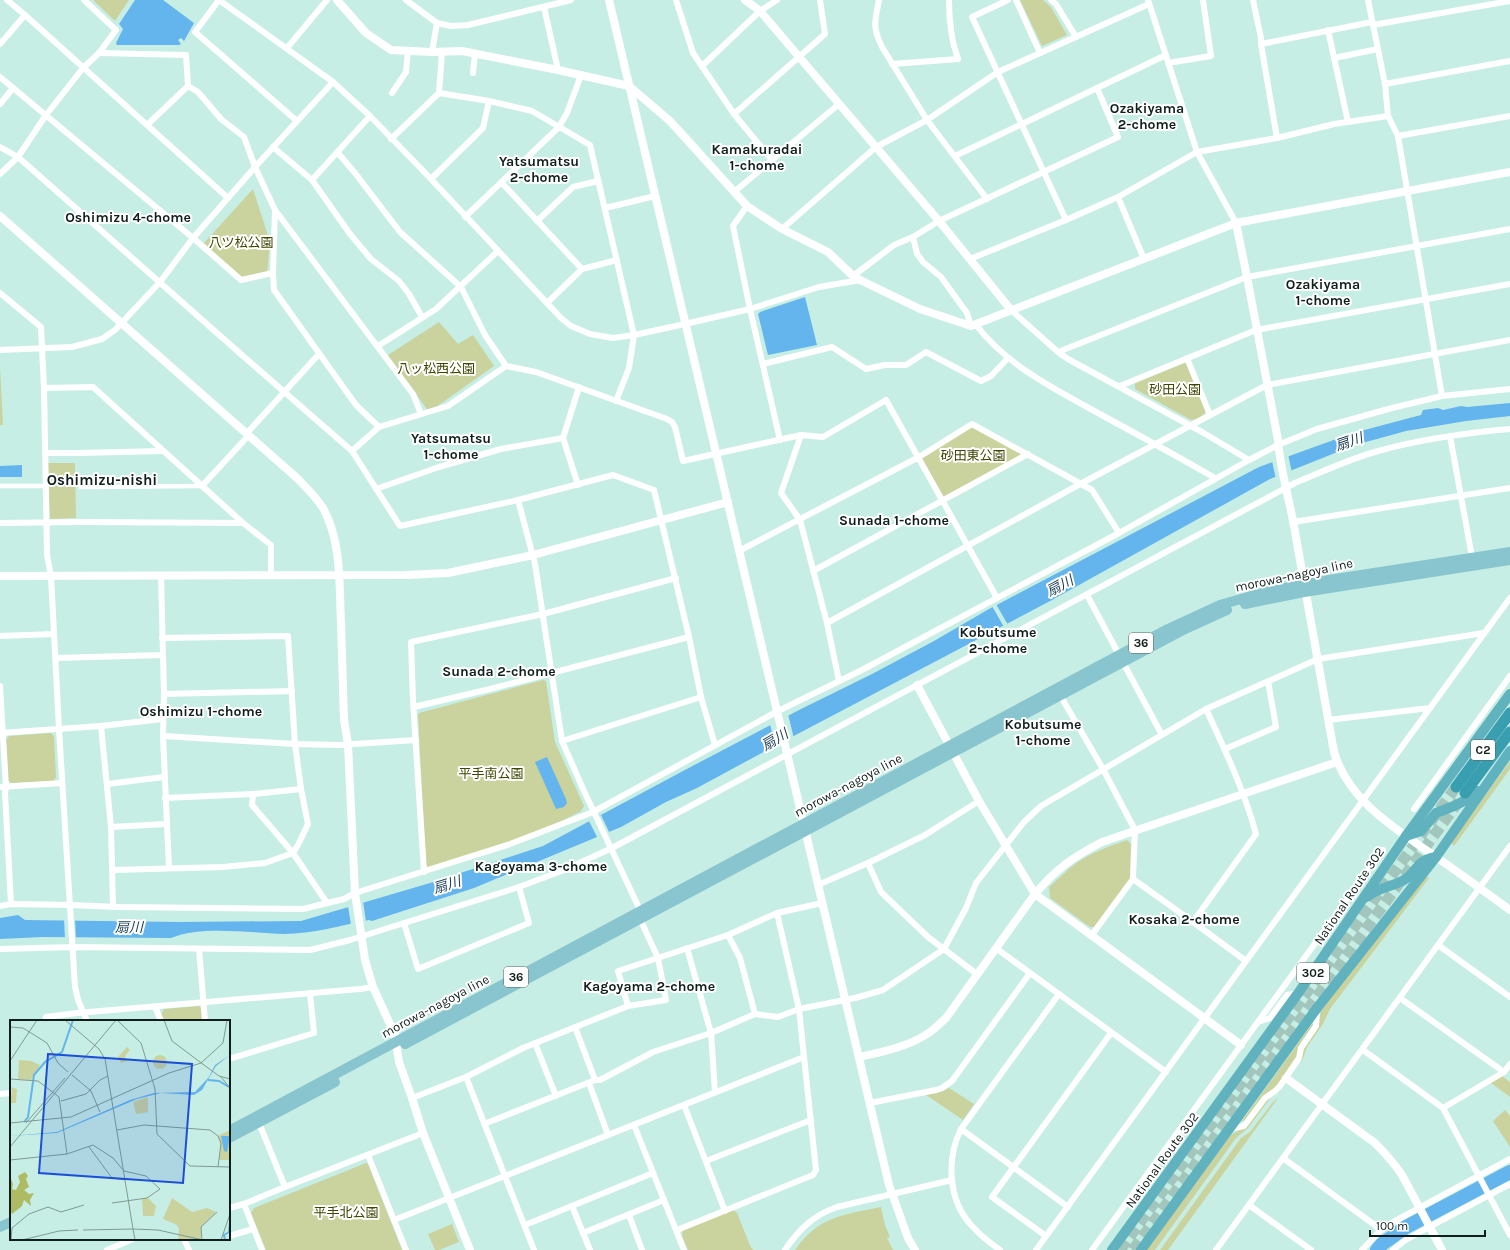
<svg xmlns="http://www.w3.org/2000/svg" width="1510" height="1250" font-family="Karla,'Noto Sans JP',sans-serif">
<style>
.green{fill:#cad39d}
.water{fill:#64b4ed}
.pier{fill:#c7eee4}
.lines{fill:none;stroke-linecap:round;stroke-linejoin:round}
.river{stroke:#64b4ed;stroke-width:14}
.motorway-tunnel{stroke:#a2c5bc;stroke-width:11;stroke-dasharray:11 5.5;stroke-linecap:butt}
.pedestrian{stroke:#fff;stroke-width:4.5}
.minor{stroke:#fff;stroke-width:6}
.tertiary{stroke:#fff;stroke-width:8}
.primary{stroke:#88c5cf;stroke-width:10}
.trunk{stroke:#60b2bf;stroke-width:10}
.motorway{stroke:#399eaf;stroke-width:11}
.labels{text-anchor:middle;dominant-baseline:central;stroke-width:4;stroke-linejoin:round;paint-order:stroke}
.shield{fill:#fff;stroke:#58625f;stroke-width:1}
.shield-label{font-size:12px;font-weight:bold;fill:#101f1b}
.park-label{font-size:13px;fill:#404600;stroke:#fff}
.street-label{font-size:13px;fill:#101f1b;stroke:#fff}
.neighbourhood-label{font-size:14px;font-weight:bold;fill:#101f1b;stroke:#fff}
.water-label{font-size:14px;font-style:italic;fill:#173a51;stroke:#fff}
.quarter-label{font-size:15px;font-weight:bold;fill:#101f1b;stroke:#fff}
.inset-river{fill:none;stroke:#64b4ed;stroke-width:2}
.inset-road{fill:none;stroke:#7e9b94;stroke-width:1}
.view{fill:#1d4ed8;fill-opacity:0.15;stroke:#1d4ed8;stroke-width:2}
.inset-edge{fill:none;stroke:#101f1b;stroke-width:2}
</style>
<rect width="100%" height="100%" fill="#c7eee4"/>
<!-- green -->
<g class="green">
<polygon points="93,0 129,0 115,21"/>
<polygon points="1020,0 1043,0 1051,7 1067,35 1042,46"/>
<polygon points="253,189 270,242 267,274 245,280 204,243"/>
<polygon points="439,322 458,344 473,335 494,366 429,412 388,355"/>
<path d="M1185,363L1188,364L1206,411C1204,416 1196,420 1191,420L1135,389V383Z"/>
<polygon points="0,366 3,425 0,425"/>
<polygon points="972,424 1028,454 943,501 919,457"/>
<polygon points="48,463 75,463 76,518 50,519"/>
<polygon points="543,680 546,681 555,742 584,806 581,811 548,828 491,849 428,867 426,865 418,715 419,713"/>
<polygon points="51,733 54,736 56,777 54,781 11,783 8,780 6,740 9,736"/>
<polygon points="1510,761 1510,769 1454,846 1451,843"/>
<path d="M1127,840L1131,844L1130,879L1094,927H1090L1050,898L1049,887C1056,881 1063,874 1070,868C1087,854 1107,847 1127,840Z"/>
<polygon points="1426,876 1429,878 1330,1009 1323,1024 1307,1047 1304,1056 1301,1062 1302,1051 1319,1024 1321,1010"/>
<polygon points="199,1006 202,1009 203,1021 163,1021 161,1015 164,1009"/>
<polygon points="1312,1024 1313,1025 1299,1054 1274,1090 1245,1121 1242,1121"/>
<polygon points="1502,1076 1510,1082 1510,1097 1491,1083"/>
<polygon points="949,1088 974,1104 963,1120 926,1095 941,1092"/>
<polygon points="1271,1097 1248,1128 1236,1138 1155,1250 1146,1250 1231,1135 1245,1127 1266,1099"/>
<polygon points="1278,1098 1168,1250 1160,1250 1241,1138 1250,1132 1274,1101"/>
<polygon points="1505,1110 1510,1116 1510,1147 1493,1121"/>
<polygon points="366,1163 368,1164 402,1250 266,1250 251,1213 254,1208"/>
<path d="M881,1207L885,1225L890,1237L887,1238L893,1250H795C819,1216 843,1215 881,1207Z"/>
<polygon points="733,1210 737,1213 751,1248 754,1250 688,1250 682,1236 683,1230"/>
<polygon points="452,1224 459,1242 439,1250 435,1250 428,1234"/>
</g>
<!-- water -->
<g class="water">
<polygon points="135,0 163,0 194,23 184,41 181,38 178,40 181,44 179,45 117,45 116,43 123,29 119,24"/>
<polygon points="805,297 817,345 768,355 758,314 760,312"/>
<path d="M1510,403V416L1466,421L1406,431L1355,445L1270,479L1052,600L769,749L697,788L666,802L621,827L474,888L372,921L369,920C342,925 312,934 284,934C251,933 201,925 171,938L43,937L0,939V918L18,915L25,920L179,922L301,921L430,883L543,846L683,771L799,710L872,674L934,641L989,609L1259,467L1353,433L1421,415L1423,410L1438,408L1443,410L1461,406L1467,407Z"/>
<polygon points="22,465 22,477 0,477 0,466"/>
<polygon points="547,757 566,799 567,803 564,807 556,809 535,762"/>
</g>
<!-- pier -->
<g class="pier">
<polygon points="1288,454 1292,473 1276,479 1272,461"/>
<polygon points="996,604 1008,625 1004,627 992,606"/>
<polygon points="788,714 794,739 776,748 770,724"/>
<polygon points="601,815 610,834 598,839 589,821"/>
<polygon points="363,901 366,922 351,925 348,906"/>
<polygon points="64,919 75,919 76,939 65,939"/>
</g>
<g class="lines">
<!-- river -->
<polyline class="river" points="1377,1250 1382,1244 1406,1227 1510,1172"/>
<!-- motorway-tunnel -->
<g class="motorway-tunnel">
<polyline points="1120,1250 1456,787"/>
<polyline points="1133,1250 1459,801"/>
</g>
<!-- pedestrian -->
<g class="pedestrian">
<polyline points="0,486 46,486"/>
<polyline points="81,487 202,486"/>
</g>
<!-- minor -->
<g class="minor">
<polyline points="7,0 25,15 228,198"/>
<polyline points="219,0 333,82 370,116 431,179 561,318 571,326 590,334 613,338 634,335 685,324 750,309 819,287 860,280"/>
<polyline points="219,0 195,32 297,121"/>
<polyline points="406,0 437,23 451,26 468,25 571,0"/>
<polyline points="676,0 693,53 734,114 771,159"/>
<path d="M879,0C875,21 872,27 882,47L927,120L987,199"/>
<polyline points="1008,0 972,17 1066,220"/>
<polyline points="1016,0 1040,53"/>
<polyline points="1051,0 1056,4 1076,37"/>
<polyline points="1148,0 1197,152 1236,223"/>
<polyline points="1253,0 1261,38 1261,44 1277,138"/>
<polyline points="1368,0 1385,84 1388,116 1398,136 1442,396"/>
<polyline points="544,7 558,70"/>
<polyline points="1373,25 1510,1"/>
<polyline points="1328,30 1348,122"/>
<polyline points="0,44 25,15"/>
<polyline points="1261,44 1372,22"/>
<polyline points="287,48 327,0"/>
<polyline points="432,52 437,23"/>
<polyline points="99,53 186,55 188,86 147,125"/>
<polyline points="1334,58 1378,49"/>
<polyline points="1168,63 1211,56 1203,0"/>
<path d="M892,64L958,59C951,40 949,21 949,0"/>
<polyline points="702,66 760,11 777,0"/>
<polyline points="473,73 475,54"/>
<polyline points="0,77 193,238 241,280 273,273"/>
<polyline points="1385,84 1510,61"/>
<polyline points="188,86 198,92 221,119 244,137 255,167 275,210 413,394 421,414"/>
<polyline points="392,93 406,72 408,51"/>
<polyline points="439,93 489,101 532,111 590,145 634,335 629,368 616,401"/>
<polyline points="0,104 13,88"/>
<polyline points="734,114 825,34 820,0"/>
<polyline points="1398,136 1510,116"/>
<polyline points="391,139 439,93 442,52"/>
<polyline points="0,147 18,157 243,356 352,451 400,526 518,500 613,475 654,490 689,637 701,697 715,745"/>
<polyline points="273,147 312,180 350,234 371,259 399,281 409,294 422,317"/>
<polyline points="338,153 355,173 400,232 461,287 485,335 506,366 536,372 667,419 672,422 675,427 683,461 801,435 823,437 886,400 997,598"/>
<polyline points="955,156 1166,55"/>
<polyline points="0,174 18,157 46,115 83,68 99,53 116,30 84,0"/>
<polyline points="431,179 483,128 489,101"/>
<polyline points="312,180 370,116"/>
<polyline points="502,183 582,269"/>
<polyline points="734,192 839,104"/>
<polyline points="1118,197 1144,259"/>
<polyline points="747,206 733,226 750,309 780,440"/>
<polyline points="605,208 655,196"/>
<polyline points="275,210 273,273 274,290 356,405 379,427"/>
<polyline points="465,217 559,127 567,113 581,75"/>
<polyline points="537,221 573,187 598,181"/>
<polyline points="782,229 876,147 927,120 998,72 1149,4"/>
<polyline points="913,237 917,254 923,262 941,277 967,313 971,326"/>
<polyline points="970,259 1066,220 1118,197 1197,152 1277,138 1334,124 1388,116"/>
<polyline points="853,276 894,245 913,237 939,221 1118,137 1097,88"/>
<polyline points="0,293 41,327 44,388 47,555 51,576 59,729 75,987 78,1000 87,1021"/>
<polyline points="547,303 582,269 617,260"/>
<polyline points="1011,310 1058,352 1068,359 1202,432 1249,460 1278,445 1317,429 1392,408 1442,396 1510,389"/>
<path d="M976,325C1009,368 1062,393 1109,419C1144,438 1180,458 1215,478"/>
<polyline points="378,346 436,309 498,251"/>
<polyline points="0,350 72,347 102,339 115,330 160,282 193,238 255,167 333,82"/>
<polyline points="1058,352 1247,277 1510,229"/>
<polyline points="1187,358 1210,415"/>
<polyline points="763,364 832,347 866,369 885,365 906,365 926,352 981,381 991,376 1008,358"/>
<polyline points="1120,386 1256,330 1510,284"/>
<polyline points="44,388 93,387 243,523 271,545 271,575"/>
<polyline points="247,433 319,354"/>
<polyline points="801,435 781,493 800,520 827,623 839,681"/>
<polyline points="1450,436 1472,557"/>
<polyline points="352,451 379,427 448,406 506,366"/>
<polyline points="45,453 79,453 162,451"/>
<polyline points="578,485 563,438 579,387"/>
<polyline points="202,486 249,435"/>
<polyline points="376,489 439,467 501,449 563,438"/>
<polyline points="518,500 535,564 562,741 584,791 640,910"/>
<polyline points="1293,522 1510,488"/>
<polyline points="0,523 83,522 243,523"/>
<polyline points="739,551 919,457 972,424 1092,490 1119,533"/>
<polyline points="813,571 1028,454"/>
<polyline points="1087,595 1162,735"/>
<polyline points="827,623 1082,483 1267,385 1510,340"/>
<polyline points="0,636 54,634"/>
<polyline points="163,655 164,694"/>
<polyline points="56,658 163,655 161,575"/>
<polyline points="0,686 6,787 5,793 11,904"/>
<polyline points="1060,695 1103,769 1135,830 1133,879 1091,936"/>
<polyline points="414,707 490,689 689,637"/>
<path d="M1206,709C1225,750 1244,790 1256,834L1193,922L1246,961"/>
<polyline points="1328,720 1430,708"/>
<polyline points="101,726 111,827 113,907"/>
<polyline points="0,733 101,726 163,719"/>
<polyline points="163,736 295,744 339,745 416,740"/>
<polyline points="562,741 701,697"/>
<polyline points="1225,749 1276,727 1268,681"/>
<polyline points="107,784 164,777"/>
<polyline points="0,787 62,783"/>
<polyline points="253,794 252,805 293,853 327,903"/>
<polyline points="165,798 253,794 301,789"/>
<polyline points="1414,809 1510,676"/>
<polyline points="111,827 166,824"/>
<polyline points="868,863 881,892 928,937 978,975"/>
<polyline points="169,868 163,736 164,694 292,691"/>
<polyline points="113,870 223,867 265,863 293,853 298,845 308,824 301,789 295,744 288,636 162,638"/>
<polyline points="424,872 413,701 411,642 543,614 676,578"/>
<polyline points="1133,879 1193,922"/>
<polyline points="818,885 868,863 925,835 979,801"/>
<polyline points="0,906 11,904 70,905 119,907 303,909 344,899 355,893 510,844 593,812 778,711 860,671 1119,533 1249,460"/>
<polyline points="777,913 822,903"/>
<polyline points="404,923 418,969 529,923 519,887"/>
<polyline points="1438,945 1510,997"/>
<polyline points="687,948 711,1033 715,1092"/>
<path d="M0,949L73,947L310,950L350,940L519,887L564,870L612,848L1295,483C1322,472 1349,459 1378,451C1421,439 1465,433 1510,429"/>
<polyline points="199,949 205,1021"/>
<polyline points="997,949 1166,1072"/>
<polyline points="1400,998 1504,1072"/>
<polyline points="628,1006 666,1000 658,958 640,919"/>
<polyline points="155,1007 161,1021"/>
<polyline points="45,1021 46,1017 77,1013 360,989 373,987"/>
<polyline points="1258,1022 1270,1018 1287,995 1298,993"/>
<polyline points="575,1027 595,1080"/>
<polyline points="535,1043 556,1096"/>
<polyline points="1363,1050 1443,1108 1510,1235"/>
<polyline points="229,1059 314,1033 310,993"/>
<polyline points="466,1077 534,1250"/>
<polyline points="589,1083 608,1135"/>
<polyline points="0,1094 11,1093"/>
<polyline points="412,1098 466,1077 523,1048 628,1006 618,971 728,935 740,958 755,1014"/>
<polyline points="870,1103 936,1090 942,1088 952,1081 1030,973"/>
<polyline points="684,1105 725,1211"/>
<polyline points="1443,1108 1504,1072 1510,1064"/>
<polyline points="259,1123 285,1187 244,1204 262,1250"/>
<polyline points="484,1124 595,1080 600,1080 653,1052 711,1033 755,1014 778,1017 799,1009 855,998 883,990 944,949 966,908 976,883 1024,822 1041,806 1206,709 1318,659 1484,633"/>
<polyline points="634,1125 684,1250"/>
<polyline points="961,1129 1059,994"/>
<polyline points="1229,1129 1244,1126 1265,1098 1275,1091 1280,1086 1299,1058 1301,1048 1316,1026 1317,1010"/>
<polyline points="368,1155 406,1250"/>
<polyline points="1283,1158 1376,1226 1380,1231"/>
<polyline points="706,1161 811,1120"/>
<polyline points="285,1187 423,1133"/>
<polyline points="1249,1205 1311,1250"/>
<polyline points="572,1206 590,1250"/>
<polyline points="229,1208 244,1204"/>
<polyline points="629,1215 642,1250"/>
<polyline points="394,1220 804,1057 799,1009 777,913 728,935"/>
<polyline points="525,1225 653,1173"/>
<polyline points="677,1230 813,1175 816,1170 804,1057"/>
<polyline points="583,1233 664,1200"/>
<polyline points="229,1236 253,1229"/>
<polyline points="1046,1236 992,1197 1111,1033"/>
<polyline points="184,1239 189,1250"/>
<polyline points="107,1250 133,1239"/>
<path d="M785,1250C799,1229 814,1215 837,1207L952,1180"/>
<path d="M1000,1250C990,1243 980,1235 972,1226C948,1201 946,1159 961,1129L1068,1207"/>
<polyline points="1036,1250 1510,598"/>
<polyline points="1092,1250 1383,850"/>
<polyline points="1216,1250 1510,846"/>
<polyline points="1362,1250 1380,1231 1395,1221 1510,1159"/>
<polyline points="1393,1250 1404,1241 1429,1227 1510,1184"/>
</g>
<!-- tertiary -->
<g class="tertiary">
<polyline points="337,0 366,33 391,50 432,52 462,51 558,70 629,86 670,121 747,206 782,229 828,252 853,276 860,280 920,309 971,326 1236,223 1510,172"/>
<polyline points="609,0 889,1185 908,1238 915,1250"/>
<polyline points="745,0 760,11 939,221 1011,310"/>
<path d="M0,216L297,478C306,487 316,497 323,508C342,542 339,585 341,622C342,655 343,687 344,720L348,744L355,893L365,960L373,987L395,1035L399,1062L412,1098L423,1133L470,1250"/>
<path d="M1236,223L1247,277L1278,440C1280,469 1289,498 1294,526C1307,602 1321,677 1334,752C1349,802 1396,829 1436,857C1461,874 1485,892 1510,910"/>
<polyline points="0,576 406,575 448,573 533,555 728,502"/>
<polyline points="917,685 979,801 1035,894 1241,1045"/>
<path d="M859,1057C882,1052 907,1047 927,1034C934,1030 940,1023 946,1018L1035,894C1056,869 1073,857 1102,842L1337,762"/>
<path d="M1286,1078L1375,1143C1385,1153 1394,1163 1402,1175L1442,1250"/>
</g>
<!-- primary -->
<g class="primary">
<polyline points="1245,604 1304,592 1510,560"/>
<polyline points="405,1044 1181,631 1227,610"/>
<polyline points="229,1131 1168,629 1220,605 1265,592 1303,584 1510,552"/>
<polyline points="229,1138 335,1082"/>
<polyline points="0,1227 11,1222"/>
</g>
<!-- trunk -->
<g class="trunk">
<polyline points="1406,836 1421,831 1436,813 1454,806 1466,800 1477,791"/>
<path d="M1367,897C1379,887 1392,887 1404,880C1419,871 1414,861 1436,857"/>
<polyline points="1112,1250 1299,992 1406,836 1510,694"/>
<polyline points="1141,1250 1317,1008 1436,857 1510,751"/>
</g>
<!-- motorway -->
<g class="motorway">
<polyline points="1456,787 1510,713"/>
<polyline points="1465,793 1510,732"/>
</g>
</g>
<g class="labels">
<!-- shield labels -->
<g class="shield">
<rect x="1129" y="633" width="24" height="20" rx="3"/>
<rect x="1471" y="740" width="24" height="20" rx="3"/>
<rect x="1297" y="963" width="32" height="20" rx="3"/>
<rect x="504" y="967" width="24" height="20" rx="3"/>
</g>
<g class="shield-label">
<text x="1141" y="643">36</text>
<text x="1483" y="750">C2</text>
<text x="1313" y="973">302</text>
<text x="516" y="977">36</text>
</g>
<!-- park labels -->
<g class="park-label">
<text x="241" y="242">八ツ松公園</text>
<text x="436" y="368">八ッ松西公園</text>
<text x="1175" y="389">砂田公園</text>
<text x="973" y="455">砂田東公園</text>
<text x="491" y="773">平手南公園</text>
<text x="346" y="1212">平手北公園</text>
</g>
<!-- street labels -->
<g class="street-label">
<text transform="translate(1294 575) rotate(-12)">morowa-nagoya line</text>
<text transform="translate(848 785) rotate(-28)">morowa-nagoya line</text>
<text transform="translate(1349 896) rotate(-56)">National Route 302</text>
<text transform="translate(435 1006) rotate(-28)">morowa-nagoya line</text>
<text transform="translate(1162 1160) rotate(-54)">National Route 302</text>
</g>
<!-- neighbourhood labels -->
<g class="neighbourhood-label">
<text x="1147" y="108">Ozakiyama<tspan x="1147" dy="16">2-chome</tspan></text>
<text x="757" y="149">Kamakuradai<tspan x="757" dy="16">1-chome</tspan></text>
<text x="539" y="161">Yatsumatsu<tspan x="539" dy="16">2-chome</tspan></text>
<text x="128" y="217">Oshimizu 4-chome</text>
<text x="1323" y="284">Ozakiyama<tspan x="1323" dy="16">1-chome</tspan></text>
<text x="451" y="438">Yatsumatsu<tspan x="451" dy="16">1-chome</tspan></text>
<text x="894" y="520">Sunada 1-chome</text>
<text x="998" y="632">Kobutsume<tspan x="998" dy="16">2-chome</tspan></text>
<text x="499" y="671">Sunada 2-chome</text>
<text x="201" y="711">Oshimizu 1-chome</text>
<text x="1043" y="724">Kobutsume<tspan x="1043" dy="16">1-chome</tspan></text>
<text x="541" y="866">Kagoyama 3-chome</text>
<text x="1184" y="919">Kosaka 2-chome</text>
<text x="649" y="986">Kagoyama 2-chome</text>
</g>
<!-- water labels -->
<g class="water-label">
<text transform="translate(1349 442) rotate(-19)">扇川</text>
<text transform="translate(1060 586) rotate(-28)">扇川</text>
<text transform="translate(775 740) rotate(-31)">扇川</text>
<text transform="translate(447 885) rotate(-17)">扇川</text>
<text x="129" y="927">扇川</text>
</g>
<!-- quarter labels -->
<g class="quarter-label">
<text x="102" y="480">Oshimizu-nishi</text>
</g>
</g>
<!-- overview -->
<g transform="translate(10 1020)">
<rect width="220" height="220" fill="#c7eee4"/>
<path d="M117,27L120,30L115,36L117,41L111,43L108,37ZM143 42a7 7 0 1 1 14 0a7 7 0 1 1-14 0ZM9,40L21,41L30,45L21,60L8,59ZM0,67L7,69L6,83H0L2,70ZM138,77V92L126,94L123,82ZM220,110V140H209L211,125L208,116ZM138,178L146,186L144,196H133L132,179ZM162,178L182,192L197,188L206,192L191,207V220H168L169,209L167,205L153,199Z" fill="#cad39d"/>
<path d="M15,152L18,156L16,159L19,167L14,170L19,174L24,173L20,180L21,186L14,180L12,186L2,194L0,191V156L3,164L2,169L6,170L10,162L8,156Z" fill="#afbb63"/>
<path d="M220,35L206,46L192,70L184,75L151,73L127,79L47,113L0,116L47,112L120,80L144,73L185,72L199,57L205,45ZM211,116H220L217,132L214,131Z" fill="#64b4ed"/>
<path class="inset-river" d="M198,60L209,61L219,67M14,102L18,97L24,55L35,42L52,32L63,0M215,220L214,215L219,212L220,202"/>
<path class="inset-road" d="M55,0L89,29L95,39L123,209L148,210L193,220M107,0L131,23L145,69L147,114L180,146L220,147M154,0L162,21L190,42M0,7L13,8L37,23L48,43L58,52M0,41L27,0M190,42L209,56L220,59M62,55L81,71L90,92M211,57L220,68M0,59L28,61L49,77L57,134M51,81L76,74L90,60L98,56M0,103L61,97L159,53L191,43L213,23L217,0M16,103L55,58M107,110L134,105L200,110L208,116L211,123L208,147M0,127L106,0M79,127L102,158L115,160M0,140L57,134L83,125L103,138L114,151L136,156L150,169L137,178L102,183M73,210L123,209L125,220M1,220L2,208L19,194L38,187L51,192L74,185M12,220L49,211L68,210M192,220L191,207L207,192M211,220L220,194"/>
<path class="view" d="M38,34L182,44L173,163L29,153Z"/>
<rect width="220" height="220" class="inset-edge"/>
</g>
<!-- scale -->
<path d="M1370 1230v6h115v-6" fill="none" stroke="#101f1b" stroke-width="2"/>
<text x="1376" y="1230" font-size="12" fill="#101f1b" stroke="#ffffff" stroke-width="3" paint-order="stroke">100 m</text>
</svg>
